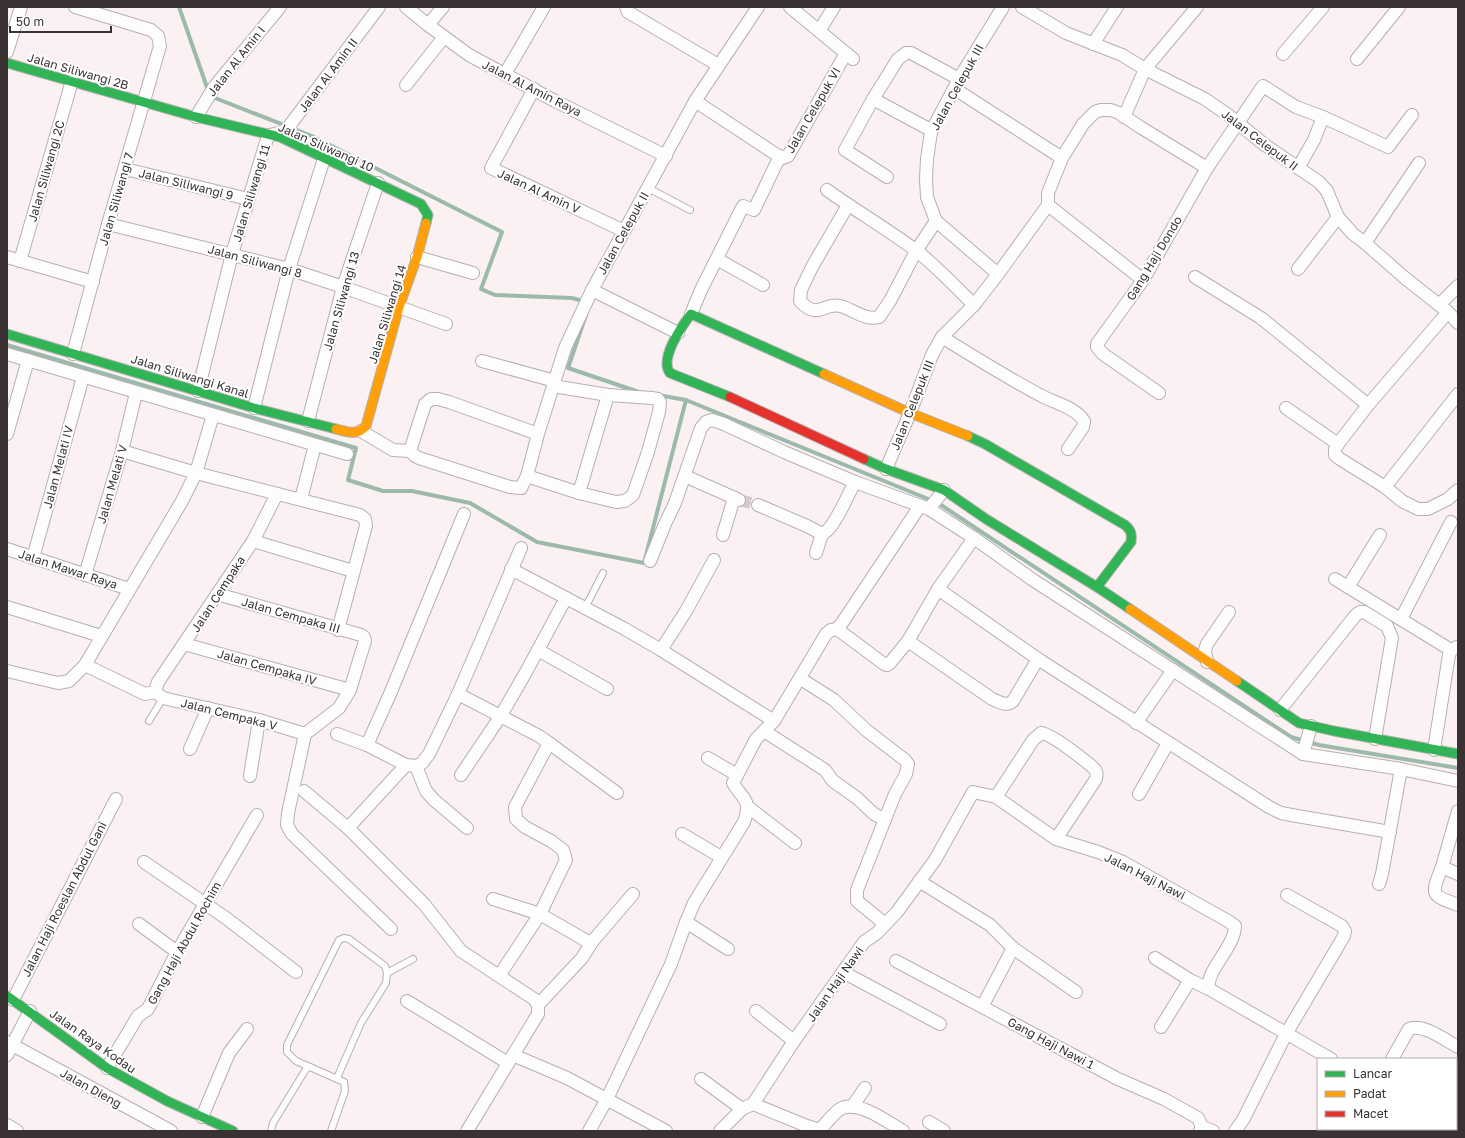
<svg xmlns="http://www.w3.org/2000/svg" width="1465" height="1138" font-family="'Golos Text',sans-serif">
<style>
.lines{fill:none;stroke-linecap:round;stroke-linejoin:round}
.stream{stroke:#9cbaac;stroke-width:4}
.street-tunnel{stroke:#d4cbcc;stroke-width:12;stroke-dasharray:12 6;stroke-linecap:butt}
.lane-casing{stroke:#b7afb0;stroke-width:8}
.street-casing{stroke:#b7afb0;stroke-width:14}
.fast-casing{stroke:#b7afb0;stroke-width:11}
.slow-casing{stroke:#b7afb0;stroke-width:11}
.jam-casing{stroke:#b7afb0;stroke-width:11}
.lane{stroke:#fefdfd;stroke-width:6}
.street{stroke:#fefdfd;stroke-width:12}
.fast{stroke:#30b455;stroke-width:9}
.slow{stroke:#ff9f0a;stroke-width:9}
.jam{stroke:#e5322d;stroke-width:9}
.labels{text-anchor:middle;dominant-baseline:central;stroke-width:4;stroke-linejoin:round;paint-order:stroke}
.street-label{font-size:12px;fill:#393132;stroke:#fff}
</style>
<rect width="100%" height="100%" fill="#fbf1f3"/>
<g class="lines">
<!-- stream -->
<g class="stream">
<polyline points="179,7 210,96 312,136 502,232 481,289 495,295 572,298 586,302"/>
<polyline points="586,315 568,368 642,393"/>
<polyline points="7,345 356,448 348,480 383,491 412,491 470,503 537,542 644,563 686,400"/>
<polyline points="658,395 686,400 938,503 1291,737 1319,745 1458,768"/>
</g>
<!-- street-tunnel -->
<polyline class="street-tunnel" points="739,500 758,505"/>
<!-- lane casing -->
<g class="lane-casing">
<g id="lane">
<polyline points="648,188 690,210"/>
<polyline points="585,608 603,573"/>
<polyline points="149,721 163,698"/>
<polyline points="387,973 413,959"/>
<polyline points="310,1067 296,1061 287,1052 287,1045 339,940 344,938 349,939 385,966 387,973 386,983 361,1023 337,1078"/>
<polyline points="271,1131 273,1123 306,1069 310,1067 344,1082 345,1091 331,1131"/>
</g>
</g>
<!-- street casing -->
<g class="street-casing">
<g id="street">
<polyline points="406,7 428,25 469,55 555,101 666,156"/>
<polyline points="626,7 628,12 718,65"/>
<polyline points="790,7 853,59"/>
<polyline points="1022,7 1066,33 1122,55 1145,69 1205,99 1228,115 1265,145 1319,182 1327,191 1338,217 1353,234 1365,243 1405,278 1448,312 1458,323"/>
<polyline points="428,25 443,7"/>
<polyline points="819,31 834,7"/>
<polyline points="1093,44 1117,7"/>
<polyline points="7,52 21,7"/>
<polyline points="1283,54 1323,7"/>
<polyline points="1357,59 1399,7"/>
<polyline points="505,74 544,7"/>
<polyline points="406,85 444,37"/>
<polyline points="534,89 491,168 624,231"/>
<polyline points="955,89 1062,158"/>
<polyline points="873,99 927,128"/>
<polyline points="695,101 777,155 783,158 788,156 846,53"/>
<polyline points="196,117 215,86 280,7"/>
<polyline points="1124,117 1145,69 1197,7"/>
<polyline points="1298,168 1314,140 1323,117 1388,147 1412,115"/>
<polyline points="125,169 248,199"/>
<polyline points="887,177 845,150 873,99 898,59 906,53 911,53 959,79"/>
<path d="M827,190C856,211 889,230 918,252C938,268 956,287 974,305"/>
<path d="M848,205L812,267L801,290L800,301C819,321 823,302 840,306C853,309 865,321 879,317L890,301L916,251L936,221"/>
<polyline points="108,224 289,269 343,287 446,324"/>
<polyline points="1365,243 1419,163"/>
<polyline points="7,257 93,282"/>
<polyline points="417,257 473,273"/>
<polyline points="717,259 763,285"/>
<polyline points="20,261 72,81"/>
<polyline points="1298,269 1338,217"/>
<polyline points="998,274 1048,205"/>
<polyline points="1195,277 1261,318 1368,405"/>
<polyline points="1143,280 1048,205 1048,193 1062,158 1083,124 1095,112 1101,110 1111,110 1119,113 1140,127 1207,168"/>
<polyline points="592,290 678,333"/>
<polyline points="1439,305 1458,286"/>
<polyline points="1448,312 1368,405 1338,444 1335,449 1335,455 1340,459 1385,487 1402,501 1418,509 1428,509 1448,499 1458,490"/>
<polyline points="691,314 701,290 743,206 754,210 780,156"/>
<path d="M942,337C974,357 1006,377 1040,395C1054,403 1075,407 1084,421L1083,427L1068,449"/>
<polyline points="7,354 347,454"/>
<polyline points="73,354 108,224 160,46 158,36 151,30 75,7"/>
<polyline points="482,361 555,381"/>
<polyline points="198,391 232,254 267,139 270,135 282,132 287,129 379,7"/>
<polyline points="1159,393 1103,354 1097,347 1097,344 1143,280 1207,168 1263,86 1296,107 1323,117"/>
<polyline points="254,408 289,269 324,159"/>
<polyline points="1286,408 1338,444"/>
<polyline points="308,421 343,287 378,183"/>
<polyline points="361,431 393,450 410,451"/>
<polyline points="7,434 28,360"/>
<polyline points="538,434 449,402 438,399 431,399 425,404 410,451 415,456 419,458 510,487 521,488 527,476 538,434 565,348 592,290 695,101 758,7"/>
<polyline points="122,451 196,473 360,515 365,519 366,526 338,630"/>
<polyline points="886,469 910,413 932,355 942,337 974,305 998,274 936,221 927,197 926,179 927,159 931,132 959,79 1003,7"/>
<polyline points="527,476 579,493 616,502 625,501 633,495 648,452 659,412 660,402 658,399 652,398 608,395 553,386"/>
<polyline points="685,476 739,500"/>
<polyline points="1385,487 1458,394"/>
<polyline points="579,493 608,395"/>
<polyline points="301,499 315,445"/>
<path d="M758,505L807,526L822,534C834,530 848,494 855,482"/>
<polyline points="929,509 944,490"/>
<polyline points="723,535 734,498"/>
<polyline points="253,541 353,571"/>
<polyline points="7,549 129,589"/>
<polyline points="816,553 822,534"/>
<polyline points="33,558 83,377"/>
<polyline points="650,561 665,524 675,503 701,428 706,422 712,420 724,424 784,452 855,482 929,509 974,538 1033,580 1303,754 1401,769 1458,781"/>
<polyline points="511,569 625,629 661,650 774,721"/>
<polyline points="85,575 122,451 136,393"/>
<polyline points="1335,579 1451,650"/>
<polyline points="1348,587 1380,535"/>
<polyline points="938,589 1038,659 1269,807 1281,813 1297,816 1390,832"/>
<polyline points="217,594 361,635 364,637 365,641 350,690 339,708 305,734"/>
<polyline points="7,607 101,636"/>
<polyline points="1401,619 1451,522"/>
<polyline points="837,629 884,664 887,665 890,663 908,641 938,589 974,538"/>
<path d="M908,641L992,699C1000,702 1006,707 1013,701L1038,659"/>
<polyline points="184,644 350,690"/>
<polyline points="538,650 607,689"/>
<polyline points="661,650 686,611 714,560"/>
<polyline points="1207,662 1205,650 1207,644 1229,612"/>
<polyline points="85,665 145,694 155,692"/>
<polyline points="7,671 58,683 69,681 85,665 182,501 196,473 213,415"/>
<polyline points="801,679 834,700 866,730 905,760 908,764 906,774 895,794 857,890 857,901 885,924"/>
<polyline points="155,692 158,682 253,541 277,494"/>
<polyline points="155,692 163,698 259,720 305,734"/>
<polyline points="458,694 539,736 549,743 515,807 516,819 525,827 551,841 563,850 566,860 540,914 499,976"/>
<polyline points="1280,710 1355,616 1360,612 1364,612 1387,626 1392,638 1375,739"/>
<polyline points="1136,723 1173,670"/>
<polyline points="764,731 825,770 833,781 857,798 874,814 885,820"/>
<polyline points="305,734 288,813 287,825 292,834 391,929"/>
<polyline points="337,734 367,745 406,765 416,766 422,763 429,754 458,694 521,548"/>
<polyline points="549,743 617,793"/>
<polyline points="367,745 390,694 464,514"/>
<polyline points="190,749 208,708"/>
<polyline points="1434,750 1449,655 1451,650 1457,647"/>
<polyline points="1303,754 1311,726"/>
<polyline points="708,758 737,775"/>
<polyline points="416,766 426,791 434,800 467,828"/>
<polyline points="461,775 500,717 526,672 566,598"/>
<polyline points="250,776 259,720"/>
<polyline points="304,791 348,828 424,904 461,951 534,999 538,1005 538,1014 467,1131"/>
<polyline points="1139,794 1168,743"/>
<path d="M996,797L1033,740L1041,733C1052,734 1079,756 1089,764C1095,769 1098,771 1096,779L1056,839"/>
<polyline points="748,807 795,843"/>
<polyline points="1458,811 1442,867 1458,874"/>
<polyline points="348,828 406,765"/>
<polyline points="682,834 721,857"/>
<polyline points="144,862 226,918 296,972"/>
<path d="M1442,867C1431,895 1430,895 1458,905"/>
<polyline points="919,881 990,925 1013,948 982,1007"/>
<polyline points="1379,884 1382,874 1401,769"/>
<polyline points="493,899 540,914 585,940 592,942 582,958 538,1005"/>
<polyline points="686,922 728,949"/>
<polyline points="139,924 177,952"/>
<polyline points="592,942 633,894"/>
<polyline points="1013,948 1076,992"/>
<polyline points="1155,958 1190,980 1209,989"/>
<polyline points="896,961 1118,1079 1164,1099 1198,1118 1202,1127"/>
<polyline points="843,972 940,1024"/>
<polyline points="13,1000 116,799"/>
<polyline points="407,1001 508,1063"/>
<polyline points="756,1011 794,1041"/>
<polyline points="1161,1027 1190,980"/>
<polyline points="7,1042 171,1131"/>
<polyline points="7,1055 30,1011"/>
<polyline points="513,1055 567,1078 666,1131"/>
<path d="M1392,1059L1409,1029C1423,1023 1445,1040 1458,1047"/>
<polyline points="107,1068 138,1016 148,1009 177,952 257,815"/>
<polyline points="1456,1078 1458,1073"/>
<polyline points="701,1079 742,1109"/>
<path d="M753,1104L794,1041L864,942L877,933L897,912L935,860L973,792L996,797L1056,839L1098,852L1123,862L1228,921L1235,926C1235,947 1205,971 1209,989L1331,1059"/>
<polyline points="852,1107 865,1088"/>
<polyline points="202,1117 229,1053 247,1029"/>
<polyline points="929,1122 944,1131"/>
<polyline points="7,1125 17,1131"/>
<path d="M589,1131L607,1099L671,964L686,922L694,903L744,822C752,799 743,800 733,783L756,739L774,721L826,634L831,630L837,629L842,623L920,506"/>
<path d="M720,1131L742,1109L753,1104L807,1126L820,1130C826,1123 833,1114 840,1109C857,1099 888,1122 903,1131"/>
<polyline points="1200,1131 1202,1127 1213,1131"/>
<polyline points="1235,1131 1243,1120 1286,1034 1344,936 1345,931 1342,926 1287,895"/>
<polyline points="1331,1131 1332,1129"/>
<polyline points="1424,1131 1425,1129"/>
</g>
</g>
<!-- fast casing -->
<g class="fast-casing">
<g id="fast">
<polyline points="7,63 196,117 280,137 421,204 428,215 426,223"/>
<polyline points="7,334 254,408 336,429"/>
<path d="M730,397L670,373C659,359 682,326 691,314L824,374"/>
<path d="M968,436L985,444L1125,525C1131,530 1132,534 1131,542L1097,587"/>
<polyline points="864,459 886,469 944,490 986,519 1097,587 1130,609"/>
<polyline points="1237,681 1299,723 1334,731 1458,754"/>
<polyline points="7,996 107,1068 167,1101 233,1131"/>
</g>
</g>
<!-- slow casing -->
<g class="slow-casing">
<g id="slow">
<polyline points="824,374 910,413 968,436"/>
<path d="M336,429C349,432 356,436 366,426L399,307L417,257L426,223"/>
<polyline points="1130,609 1237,681"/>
</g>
</g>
<!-- jam casing -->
<g class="jam-casing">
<polyline id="jam" points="730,397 864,459"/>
</g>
<!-- lane -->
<use href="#lane" class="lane"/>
<!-- street -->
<use href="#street" class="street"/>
<!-- fast -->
<use href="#fast" class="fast"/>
<!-- slow -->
<use href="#slow" class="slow"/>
<!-- jam -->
<use href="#jam" class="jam"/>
</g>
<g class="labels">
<!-- street labels -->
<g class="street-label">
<text transform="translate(236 61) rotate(-52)">Jalan Al Amin I</text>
<text transform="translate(78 71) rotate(16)">Jalan Siliwangi 2B</text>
<text transform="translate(328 75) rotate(-53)">Jalan Al Amin II</text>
<text transform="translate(957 87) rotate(-61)">Jalan Celepuk III</text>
<text transform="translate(532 88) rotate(27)">Jalan Al Amin Raya</text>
<text transform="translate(813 110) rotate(-60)">Jalan Celepuk VI</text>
<text transform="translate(1260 140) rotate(37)">Jalan Celepuk II</text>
<text transform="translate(326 147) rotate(24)">Jalan Siliwangi 10</text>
<text transform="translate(46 171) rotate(-74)">Jalan Siliwangi 2C</text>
<text transform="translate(186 184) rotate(14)">Jalan Siliwangi 9</text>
<text transform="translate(539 191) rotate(25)">Jalan Al Amin V</text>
<text transform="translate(251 193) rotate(-73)">Jalan Siliwangi 11</text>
<text transform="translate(116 199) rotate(-74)">Jalan Siliwangi 7</text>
<text transform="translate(623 233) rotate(-61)">Jalan Celepuk II</text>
<text transform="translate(1154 258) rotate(-59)">Gang Haji Dondo</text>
<text transform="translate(255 261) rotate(15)">Jalan Siliwangi 8</text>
<text transform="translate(341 301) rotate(-74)">Jalan Siliwangi 13</text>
<text transform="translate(387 314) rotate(-73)">Jalan Siliwangi 14</text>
<text transform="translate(190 376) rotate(17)">Jalan Siliwangi Kanal</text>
<text transform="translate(912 405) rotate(-68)">Jalan Celepuk III</text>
<text transform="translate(58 467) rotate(-75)">Jalan Melati IV</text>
<text transform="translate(112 484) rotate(-74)">Jalan Melati V</text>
<text transform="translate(68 569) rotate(18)">Jalan Mawar Raya</text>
<text transform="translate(218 594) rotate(-57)">Jalan Cempaka</text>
<text transform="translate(291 615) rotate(16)">Jalan Cempaka III</text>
<text transform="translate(267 667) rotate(16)">Jalan Cempaka IV</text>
<text transform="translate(229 714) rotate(14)">Jalan Cempaka V</text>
<text transform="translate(1145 876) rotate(27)">Jalan Haji Nawi</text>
<text transform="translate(64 899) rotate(-63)">Jalan Haji Roeslan Abdul Gani</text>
<text transform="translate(184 943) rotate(-61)">Gang Haji Abdul Rochim</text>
<text transform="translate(835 984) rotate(-55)">Jalan Haji Nawi</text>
<text transform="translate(93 1041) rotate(35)">Jalan Raya Kodau</text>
<text transform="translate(1051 1043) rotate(28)">Gang Haji Nawi 1</text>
<text transform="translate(91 1088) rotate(29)">Jalan Dieng</text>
</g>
</g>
<!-- border -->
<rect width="1465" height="1138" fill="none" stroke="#393132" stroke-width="16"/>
<!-- legend -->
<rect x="1317" y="1058" width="140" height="72" fill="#ffffff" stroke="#b0adad"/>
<rect x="1325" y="1071" width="20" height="6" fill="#30b455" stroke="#b0adad"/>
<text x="1353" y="1078" font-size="12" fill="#393132">Lancar</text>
<rect x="1325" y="1091" width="20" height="6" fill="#ff9f0a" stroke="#b0adad"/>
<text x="1353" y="1098" font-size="12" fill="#393132">Padat</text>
<rect x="1325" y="1111" width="20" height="6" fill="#e5322d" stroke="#b0adad"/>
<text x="1353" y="1118" font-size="12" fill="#393132">Macet</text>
<!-- scale -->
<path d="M10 26v6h101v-6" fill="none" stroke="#393132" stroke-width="2"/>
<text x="16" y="26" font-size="12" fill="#393132" stroke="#ffffff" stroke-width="3" paint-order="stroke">50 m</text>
</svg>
